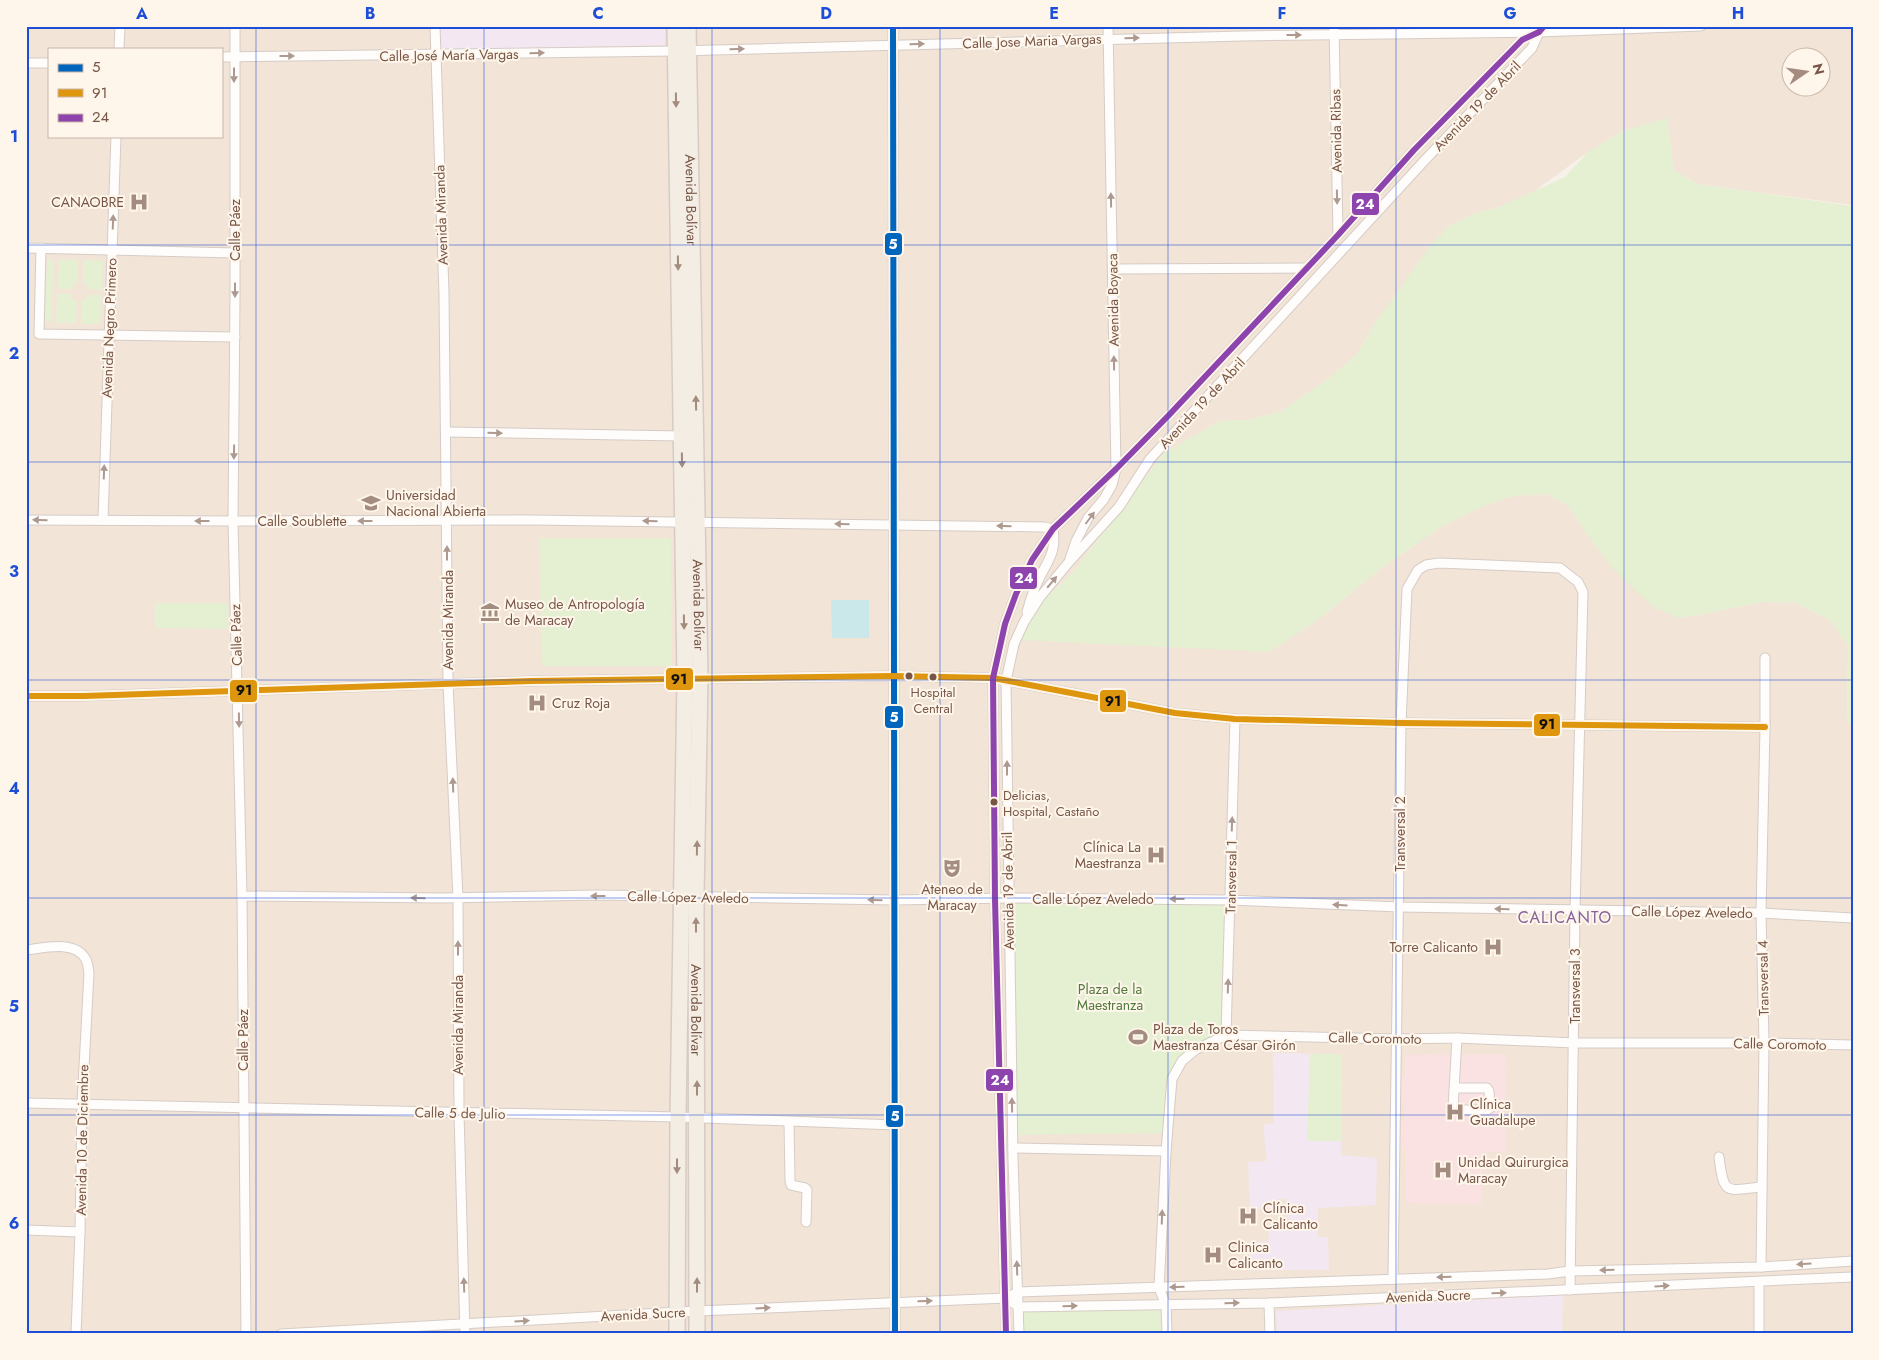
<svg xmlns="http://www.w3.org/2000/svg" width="1879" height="1360" font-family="Jost,sans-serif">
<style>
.residential{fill:#f2e4d6;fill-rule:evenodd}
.education{fill:#f3e8f2}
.medical{fill:#fbe2e2}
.green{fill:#e5efd2}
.water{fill:#cae8e9}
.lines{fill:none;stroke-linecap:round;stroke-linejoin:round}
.minor-casing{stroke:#d6ccc6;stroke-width:11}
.primary-casing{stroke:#d7cbc4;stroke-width:18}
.minor{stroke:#fefdfc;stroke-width:9}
.primary{stroke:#f3ede4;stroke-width:15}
.bus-1-casing{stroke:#fff6eb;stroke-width:10}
.bus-2-casing{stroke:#fff6eb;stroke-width:10}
.bus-3-casing{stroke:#fff6eb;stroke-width:10}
.bus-1{stroke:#0065bd;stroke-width:6}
.bus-2{stroke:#de960e;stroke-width:6}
.bus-3{stroke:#8e44ad;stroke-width:6}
.oneway{fill:#ae998f}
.oneway2{fill:#a38b7e}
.grid{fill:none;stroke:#1d4ed8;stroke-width:1;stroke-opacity:0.55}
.bus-dot{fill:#785647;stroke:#fff6eb;stroke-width:2}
.labels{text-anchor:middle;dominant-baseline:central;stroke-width:4;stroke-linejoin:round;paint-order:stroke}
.bus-label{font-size:13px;fill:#785647;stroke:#fff6eb}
.street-label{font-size:14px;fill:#785647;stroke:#fff6eb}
.poi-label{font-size:14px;fill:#785647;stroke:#fff6eb;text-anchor:start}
.park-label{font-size:14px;fill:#517a3c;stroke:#fff6eb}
.quarter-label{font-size:16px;letter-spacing:1px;fill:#86629d;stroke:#fff6eb}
.line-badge{stroke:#fff6eb;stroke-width:2}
.badge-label{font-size:14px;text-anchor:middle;font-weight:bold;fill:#fff}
.pale-badge-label{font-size:14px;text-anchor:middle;font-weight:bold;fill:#111}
.neatline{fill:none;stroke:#1d4ed8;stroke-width:2}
.grid-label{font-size:16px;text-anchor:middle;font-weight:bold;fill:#1d4ed8}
</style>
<rect width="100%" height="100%" fill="#f8f1e9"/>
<!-- residential -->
<path class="residential" d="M26,26H1853V205L1697,184L1674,170L1667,119L1623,131L1588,152L1532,193L1497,208L1474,214L1401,288L1378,319L1356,355L1332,376L1282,411L1248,420L1220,421L1164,453L1074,571L1026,617L1269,652L1315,622L1379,570L1441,527L1479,508L1513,496L1547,494L1568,506L1588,536L1678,618L1709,613L1762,602L1796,603L1830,620L1848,646L1847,723L1853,724V1334H26ZM49,49H221V136H49ZM1792,58H1822V88H1792Z"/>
<!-- education -->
<g class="education">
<polygon points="440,26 665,26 665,45 440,50"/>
<polygon points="1273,1053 1342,1054 1341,1155 1377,1158 1376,1205 1318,1208 1318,1237 1328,1237 1329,1270 1250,1270 1249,1243 1269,1241 1268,1226 1280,1227 1289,1225 1286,1199 1277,1199 1276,1208 1250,1209 1248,1162 1267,1161 1263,1125 1274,1123"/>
<polygon points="1563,1295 1562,1334 1277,1334 1276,1311"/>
</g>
<!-- medical -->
<polygon class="medical" points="1505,1054 1506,1152 1482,1151 1482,1204 1405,1203 1405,1150 1401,1149 1401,1146 1398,1146 1398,1121 1404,1121 1404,1103 1397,1102 1398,1077 1405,1077 1405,1055"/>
<!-- green -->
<g class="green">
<polygon points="1667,118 1674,170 1697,184 1853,206 1853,724 1847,724 1848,646 1830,620 1796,603 1762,602 1709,613 1678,618 1653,607 1613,569 1588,536 1568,506 1547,494 1513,496 1479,508 1441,527 1379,570 1315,622 1269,652 1019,640 1026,617 1074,571 1164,453 1220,421 1248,420 1282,411 1332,376 1356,355 1378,319 1431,245 1449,226 1474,214 1497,208 1565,177 1588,152 1623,131"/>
<polygon points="59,259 78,260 77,283 73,283 73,289 58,289"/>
<polygon points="47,260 54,260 51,322 45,322"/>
<polygon points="83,260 103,261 102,290 87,289 87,284 83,283"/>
<polygon points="57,293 72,294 72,300 77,300 76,323 56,323"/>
<polygon points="87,295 102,295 100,324 81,324 82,300 86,300"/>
<polygon points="540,538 671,538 672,666 541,666"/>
<polygon points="155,603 228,603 228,629 155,628"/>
<polygon points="1015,903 1226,903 1222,1033 1193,1046 1177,1061 1163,1133 1017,1135"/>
<polygon points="1310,1054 1342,1054 1341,1141 1307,1141"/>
<polygon points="1166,1305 1167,1334 1019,1334 1019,1307"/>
</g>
<!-- water -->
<polygon class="water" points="831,600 869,600 869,638 832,638"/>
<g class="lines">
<!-- minor casing -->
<g class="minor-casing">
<g id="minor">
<polyline points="235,26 235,295 233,521 242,896 246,1334"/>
<polyline points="435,26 444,294 448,683 458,898 459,1113 465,1334"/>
<polyline points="893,26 895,1334"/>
<polyline points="1334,26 1338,235"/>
<polyline points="119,49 120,26"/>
<polyline points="221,57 676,51 1242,36 1539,32 1701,26"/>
<polyline points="26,63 49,63"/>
<polyline points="26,248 235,253"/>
<polyline points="41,248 39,334 235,337"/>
<polyline points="1113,269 1307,268"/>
<polyline points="446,432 681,436"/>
<path d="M26,520L233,521L532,520L1044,527L1053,529C1057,553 1047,561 1038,581C1033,591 1030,601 1027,612"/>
<polyline points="103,520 116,136"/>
<polyline points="1070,559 1076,541 1088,518 1104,499 1112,485 1116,469 1108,26"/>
<polyline points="26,696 84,696 531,681 893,676 993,678 1175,713 1235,719 1401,723 1765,727"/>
<polyline points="242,896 442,898 598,895 894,900 1008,898 1230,900 1400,907 1761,913 1853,918"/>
<path d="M26,950C44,948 74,940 85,958C88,962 88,968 89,973L82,1105L80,1232L76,1334"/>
<polyline points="1226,1035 1235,719"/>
<polyline points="1454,1088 1487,1088 1489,1091 1490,1108 1487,1110 1458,1110 1453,1107 1457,1038"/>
<polyline points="26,1103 678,1117 895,1125"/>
<polyline points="789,1122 790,1181 791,1185 805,1188 807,1190 806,1222"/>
<polyline points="1013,1148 1166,1151"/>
<path d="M1719,1157C1724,1197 1726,1190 1762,1187"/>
<polyline points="26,1230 80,1232"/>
<polyline points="1761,1267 1764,1043 1761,913 1765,727 1765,658"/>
<polyline points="1393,1279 1401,723 1407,589 1418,570 1426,565 1439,563 1560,568 1578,582 1583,592 1575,911 1570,1290"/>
<polyline points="1759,1282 1759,1334"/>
<polyline points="1006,1298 1019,1307 1269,1303 1853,1277"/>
<polyline points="1269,1303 1270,1334"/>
<polyline points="281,1334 697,1311 1006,1298 1018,1292 1548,1274 1570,1271 1761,1267 1853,1261"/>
<polyline points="1006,1334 995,899 993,678 1005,624 1016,594 1032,560 1053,529 1116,469 1169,415 1338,235 1414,150 1522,40 1539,32 1544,26"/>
<polyline points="1019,1334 1013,1160 1006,681 1014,644 1024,622 1040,597 1069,562 1119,507 1150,459 1425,160 1532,48 1539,32"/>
<polyline points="1167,1334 1166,1305 1159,1288 1166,1151 1172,1079 1182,1061 1195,1050 1226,1035 1395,1039 1457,1038 1575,1043 1764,1043 1853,1045"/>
</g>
</g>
<!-- primary casing -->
<g class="primary-casing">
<g id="primary">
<polyline points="675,26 685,678 678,1117 677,1334"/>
<path id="s1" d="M688,26L700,677L696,897L697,1334"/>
</g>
</g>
<!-- minor -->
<use href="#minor" class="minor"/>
<!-- primary -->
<use href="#primary" class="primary"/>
<!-- bus-1 casing -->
<g class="bus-1-casing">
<polyline id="bus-1" points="893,26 895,1334"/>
</g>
<!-- bus-2 casing -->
<g class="bus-2-casing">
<polyline id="bus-2" points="26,696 84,696 531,681 893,676 993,678 1175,713 1235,719 1401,723 1765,727"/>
</g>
<!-- bus-3 casing -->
<g class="bus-3-casing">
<polyline id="bus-3" points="1006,1334 995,899 993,678 1005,624 1016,594 1032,560 1053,529 1116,469 1169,415 1338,235 1414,150 1522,40 1539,32 1544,26"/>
</g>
<!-- bus-1 -->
<use href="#bus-1" class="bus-1"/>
<!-- bus-2 -->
<use href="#bus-2" class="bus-2"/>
<!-- bus-3 -->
<use href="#bus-3" class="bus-3"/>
</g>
<!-- one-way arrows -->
<defs><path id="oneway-solid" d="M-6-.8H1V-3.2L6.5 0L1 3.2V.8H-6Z" transform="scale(1.25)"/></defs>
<g class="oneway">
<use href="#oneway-solid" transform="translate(1294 35)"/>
<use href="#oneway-solid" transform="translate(1132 38) rotate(-1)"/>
<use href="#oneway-solid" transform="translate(917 44) rotate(-2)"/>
<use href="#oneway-solid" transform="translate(737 49) rotate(-2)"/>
<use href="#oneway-solid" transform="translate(537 53) rotate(-1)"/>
<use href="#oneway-solid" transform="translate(287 56)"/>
<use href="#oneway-solid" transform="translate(234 75) rotate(90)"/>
<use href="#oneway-solid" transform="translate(1337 197) rotate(89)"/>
<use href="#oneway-solid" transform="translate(1111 200) rotate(-91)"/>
<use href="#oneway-solid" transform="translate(113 222) rotate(-88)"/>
<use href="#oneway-solid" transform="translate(235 290) rotate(90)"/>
<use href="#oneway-solid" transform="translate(1114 363) rotate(-91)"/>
<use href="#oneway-solid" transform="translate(495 433) rotate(1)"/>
<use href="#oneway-solid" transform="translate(234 452) rotate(91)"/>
<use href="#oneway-solid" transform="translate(104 472) rotate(-88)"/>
<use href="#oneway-solid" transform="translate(1090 518) rotate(-53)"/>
<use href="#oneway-solid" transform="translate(40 520) rotate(-179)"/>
<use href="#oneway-solid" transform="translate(202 521) rotate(-180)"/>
<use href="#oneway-solid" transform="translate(365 521) rotate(180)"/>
<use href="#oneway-solid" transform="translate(650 521) rotate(-179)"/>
<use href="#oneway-solid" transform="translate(842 524) rotate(-179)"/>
<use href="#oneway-solid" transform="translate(1004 526) rotate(-179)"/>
<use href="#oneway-solid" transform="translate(447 553) rotate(-90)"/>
<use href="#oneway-solid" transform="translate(1052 582) rotate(-50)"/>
<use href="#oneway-solid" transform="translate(239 720) rotate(89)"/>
<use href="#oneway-solid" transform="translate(1007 768) rotate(-90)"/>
<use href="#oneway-solid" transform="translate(453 785) rotate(-92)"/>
<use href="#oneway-solid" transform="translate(1232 824) rotate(-88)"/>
<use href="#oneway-solid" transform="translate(598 896) rotate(-180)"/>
<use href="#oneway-solid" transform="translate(418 898) rotate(-179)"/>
<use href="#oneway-solid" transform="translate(1177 899) rotate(-180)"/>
<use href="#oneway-solid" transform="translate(875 900) rotate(-179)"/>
<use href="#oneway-solid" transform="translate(1340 905) rotate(-177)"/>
<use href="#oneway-solid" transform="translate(1502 909) rotate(-179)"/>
<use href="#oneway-solid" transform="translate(458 948) rotate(-90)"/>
<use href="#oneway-solid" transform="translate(1228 986) rotate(-88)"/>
<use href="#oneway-solid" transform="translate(1012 1105) rotate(-91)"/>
<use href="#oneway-solid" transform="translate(1162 1217) rotate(-88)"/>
<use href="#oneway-solid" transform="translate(1804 1264) rotate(176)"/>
<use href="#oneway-solid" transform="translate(1017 1268) rotate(-92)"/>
<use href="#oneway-solid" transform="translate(1607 1270) rotate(179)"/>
<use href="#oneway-solid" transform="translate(1444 1277) rotate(178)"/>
<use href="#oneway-solid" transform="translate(464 1285) rotate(-92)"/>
<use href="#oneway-solid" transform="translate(1662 1286) rotate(-3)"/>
<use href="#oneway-solid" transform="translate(1177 1287) rotate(178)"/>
<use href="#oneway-solid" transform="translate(1499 1293) rotate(-2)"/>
<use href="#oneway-solid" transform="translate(925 1301) rotate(-2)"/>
<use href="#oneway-solid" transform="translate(1232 1303) rotate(-1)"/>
<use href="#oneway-solid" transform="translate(1070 1306) rotate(-1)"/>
<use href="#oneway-solid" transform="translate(763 1308) rotate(-3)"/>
<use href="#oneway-solid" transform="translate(522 1321) rotate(-3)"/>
</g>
<g class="oneway2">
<use href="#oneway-solid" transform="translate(676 100) rotate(89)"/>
<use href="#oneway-solid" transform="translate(678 263) rotate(89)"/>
<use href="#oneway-solid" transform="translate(696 403) rotate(-91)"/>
<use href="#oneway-solid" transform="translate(682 460) rotate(89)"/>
<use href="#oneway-solid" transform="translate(684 622) rotate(89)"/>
<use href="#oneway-solid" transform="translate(697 848) rotate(-89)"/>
<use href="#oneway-solid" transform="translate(696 925) rotate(-90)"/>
<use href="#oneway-solid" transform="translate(697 1088) rotate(-90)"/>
<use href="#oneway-solid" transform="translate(677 1166) rotate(90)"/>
<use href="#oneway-solid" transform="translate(697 1285) rotate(-90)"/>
</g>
<!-- grid -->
<path class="grid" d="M256,26V1334M484,26V1334M712,26V1334M940,26V1334M1168,26V1334M1396,26V1334M1624,26V1334M26,245H1853M26,462H1853M26,680H1853M26,898H1853M26,1115H1853"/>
<!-- icons -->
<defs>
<g id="hospital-bare" transform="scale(1.5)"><path d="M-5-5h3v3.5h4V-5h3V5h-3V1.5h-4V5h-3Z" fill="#a58c80" stroke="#fff6eb" stroke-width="2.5" paint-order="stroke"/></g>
<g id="university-bare" transform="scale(1.5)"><path d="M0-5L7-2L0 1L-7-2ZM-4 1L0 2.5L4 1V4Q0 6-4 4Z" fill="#a58c80" stroke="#fff6eb" stroke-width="2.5" paint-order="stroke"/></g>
<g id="museum-bare" transform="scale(1.5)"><path d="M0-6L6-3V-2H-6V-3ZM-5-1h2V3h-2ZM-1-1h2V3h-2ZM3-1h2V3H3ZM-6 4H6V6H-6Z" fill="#a58c80" stroke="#fff6eb" stroke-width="2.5" paint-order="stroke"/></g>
<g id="theatre-bare" transform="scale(1.5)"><path d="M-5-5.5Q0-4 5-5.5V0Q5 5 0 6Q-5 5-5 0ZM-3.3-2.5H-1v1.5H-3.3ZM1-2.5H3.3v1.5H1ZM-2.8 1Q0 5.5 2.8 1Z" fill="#a58c80" stroke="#fff6eb" stroke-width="2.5" paint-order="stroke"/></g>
<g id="stadium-bare" transform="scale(1.5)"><path d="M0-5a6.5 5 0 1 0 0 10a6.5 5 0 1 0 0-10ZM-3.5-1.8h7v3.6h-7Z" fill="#a58c80" stroke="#fff6eb" stroke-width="2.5" paint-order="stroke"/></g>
</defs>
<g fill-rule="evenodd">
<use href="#hospital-bare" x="139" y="202"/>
<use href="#university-bare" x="371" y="503"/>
<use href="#museum-bare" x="490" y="612"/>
<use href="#hospital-bare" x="537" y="703"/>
<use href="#hospital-bare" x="1156" y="855"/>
<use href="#theatre-bare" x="952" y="868"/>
<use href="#hospital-bare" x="1493" y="947"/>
<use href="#stadium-bare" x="1138" y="1037"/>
<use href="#hospital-bare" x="1455" y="1112"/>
<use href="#hospital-bare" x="1443" y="1170"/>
<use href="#hospital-bare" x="1248" y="1216"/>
<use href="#hospital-bare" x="1213" y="1255"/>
</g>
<!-- markers -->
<g class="bus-dot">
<circle cx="909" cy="676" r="4.5"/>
<circle cx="933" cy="677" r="4.5"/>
<circle cx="994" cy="802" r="4.5"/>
</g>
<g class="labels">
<!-- bus labels -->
<g class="bus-label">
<text x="933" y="692">Hospital<tspan x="933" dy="16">Central</tspan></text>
<text x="1003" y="795" text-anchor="start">Delicias,<tspan x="1003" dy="16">Hospital, Castaño</tspan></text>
</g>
<!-- street labels -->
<g class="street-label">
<text transform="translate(1032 41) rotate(-2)">Calle Jose Maria Vargas</text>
<text transform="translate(449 55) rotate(-1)">Calle José María Vargas</text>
<text transform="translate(1477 106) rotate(-46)">Avenida 19 de Abril</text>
<text transform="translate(1336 131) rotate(-91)">Avenida Ribas</text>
<text stroke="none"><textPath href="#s1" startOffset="174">Avenida Bolívar</textPath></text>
<text transform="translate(441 215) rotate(-92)">Avenida Miranda</text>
<text transform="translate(235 230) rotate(-90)">Calle Páez</text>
<text transform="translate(1113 300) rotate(-91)">Avenida Boyaca</text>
<text transform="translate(109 328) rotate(-88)">Avenida Negro Primero</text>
<text transform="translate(1202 403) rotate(-47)">Avenida 19 de Abril</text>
<text x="302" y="521">Calle Soublette</text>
<text stroke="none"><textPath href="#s1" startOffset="579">Avenida Bolívar</textPath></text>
<text transform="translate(448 620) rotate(-90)">Avenida Miranda</text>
<text transform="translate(236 635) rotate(-92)">Calle Páez</text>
<text transform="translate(1400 834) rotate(-90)">Transversal 2</text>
<text transform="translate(1231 877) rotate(-89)">Transversal 1</text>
<text transform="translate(1008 891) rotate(-91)">Avenida 19 de Abril</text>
<text transform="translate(688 897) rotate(1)">Calle López Aveledo</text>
<text x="1093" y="899">Calle López Aveledo</text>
<text transform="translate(1692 912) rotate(1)">Calle López Aveledo</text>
<text transform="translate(1763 978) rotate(-91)">Transversal 4</text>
<text transform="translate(1575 986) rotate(-90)">Transversal 3</text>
<text stroke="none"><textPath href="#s1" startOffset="984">Avenida Bolívar</textPath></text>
<text transform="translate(458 1025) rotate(-90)">Avenida Miranda</text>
<text transform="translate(1375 1038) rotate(1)">Calle Coromoto</text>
<text transform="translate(243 1040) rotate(-90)">Calle Páez</text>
<text transform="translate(1780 1044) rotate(1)">Calle Coromoto</text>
<text transform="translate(460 1113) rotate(1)">Calle 5 de Julio</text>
<text transform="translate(82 1140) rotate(-89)">Avenida 10 de Diciembre</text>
<text transform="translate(1428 1296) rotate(-2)">Avenida Sucre</text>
<text transform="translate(643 1314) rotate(-3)">Avenida Sucre</text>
</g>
<!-- poi labels -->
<g class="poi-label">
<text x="124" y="202" text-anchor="end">CANAOBRE</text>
<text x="386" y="495">Universidad<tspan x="386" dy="16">Nacional Abierta</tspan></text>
<text x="505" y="604">Museo de Antropología<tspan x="505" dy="16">de Maracay</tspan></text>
<text x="552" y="703">Cruz Roja</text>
<text x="1141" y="847" text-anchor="end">Clínica La<tspan x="1141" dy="16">Maestranza</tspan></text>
<text x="952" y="889" text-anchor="middle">Ateneo de<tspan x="952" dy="16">Maracay</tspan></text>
<text x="1478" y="947" text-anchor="end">Torre Calicanto</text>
<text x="1153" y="1029">Plaza de Toros<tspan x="1153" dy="16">Maestranza César Girón</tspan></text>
<text x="1470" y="1104">Clínica<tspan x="1470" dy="16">Guadalupe</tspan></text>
<text x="1458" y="1162">Unidad Quirurgica<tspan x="1458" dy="16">Maracay</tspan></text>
<text x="1263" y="1208">Clínica<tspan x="1263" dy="16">Calicanto</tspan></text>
<text x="1228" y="1247">Clinica<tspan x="1228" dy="16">Calicanto</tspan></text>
</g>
<!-- park labels -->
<g class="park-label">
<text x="1110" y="989">Plaza de la<tspan x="1110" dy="16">Maestranza</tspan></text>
</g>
<!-- quarter labels -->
<g class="quarter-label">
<text x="1565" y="917">CALICANTO</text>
</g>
</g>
<g class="line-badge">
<rect x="1351" y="192" width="29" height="24" rx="5" fill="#8e44ad"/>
<rect x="884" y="232" width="19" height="24" rx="5" fill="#0065bd"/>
<rect x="1009" y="566" width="29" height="24" rx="5" fill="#8e44ad"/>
<rect x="665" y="667" width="29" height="24" rx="5" fill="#de960e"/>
<rect x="229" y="679" width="29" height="24" rx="5" fill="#de960e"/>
<rect x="1099" y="689" width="28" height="24" rx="5" fill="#de960e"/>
<rect x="884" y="705" width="20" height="24" rx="5" fill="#0065bd"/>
<rect x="1533" y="713" width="28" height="24" rx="5" fill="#de960e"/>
<rect x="985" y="1068" width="29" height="24" rx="5" fill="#8e44ad"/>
<rect x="885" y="1104" width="19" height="24" rx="5" fill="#0065bd"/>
</g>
<g class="badge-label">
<text x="1365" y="209">24</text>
<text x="893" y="249">5</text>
<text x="1024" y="583">24</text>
<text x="894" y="722">5</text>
<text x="1000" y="1085">24</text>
<text x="895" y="1121">5</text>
</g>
<g class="pale-badge-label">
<text x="679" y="684">91</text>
<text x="244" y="695">91</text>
<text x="1113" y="706">91</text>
<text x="1547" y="729">91</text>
</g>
<!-- border -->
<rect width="1879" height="1360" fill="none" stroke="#fff6eb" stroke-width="55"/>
<!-- legend -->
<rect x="48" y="48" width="175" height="90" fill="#fff6eb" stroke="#c9b6a9"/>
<rect x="58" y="64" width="25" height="8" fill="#0065bd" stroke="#c9b6a9"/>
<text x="92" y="72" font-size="15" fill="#785647">5</text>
<rect x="58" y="89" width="25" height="8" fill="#de960e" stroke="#c9b6a9"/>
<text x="92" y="98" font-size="15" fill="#785647">91</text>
<rect x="58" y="114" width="25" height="8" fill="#8e44ad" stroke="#c9b6a9"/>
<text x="92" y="122" font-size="15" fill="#785647">24</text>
<!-- north arrow -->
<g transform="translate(1806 72) rotate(77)"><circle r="24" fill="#fff6eb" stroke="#c9b6a9"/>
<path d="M0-4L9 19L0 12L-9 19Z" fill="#a58c80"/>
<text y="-8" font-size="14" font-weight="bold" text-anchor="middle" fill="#785647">N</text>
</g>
<rect x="28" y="28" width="1824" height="1304" class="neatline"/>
<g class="grid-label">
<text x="142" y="19">A</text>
<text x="370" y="19">B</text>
<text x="598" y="19">C</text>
<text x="826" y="19">D</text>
<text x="1054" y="19">E</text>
<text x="1282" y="19">F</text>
<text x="1510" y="19">G</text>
<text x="1738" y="19">H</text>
<text x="14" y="142">1</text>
<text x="14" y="359">2</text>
<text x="14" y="577">3</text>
<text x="14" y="794">4</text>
<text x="14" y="1012">5</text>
<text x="14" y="1229">6</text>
</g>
</svg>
